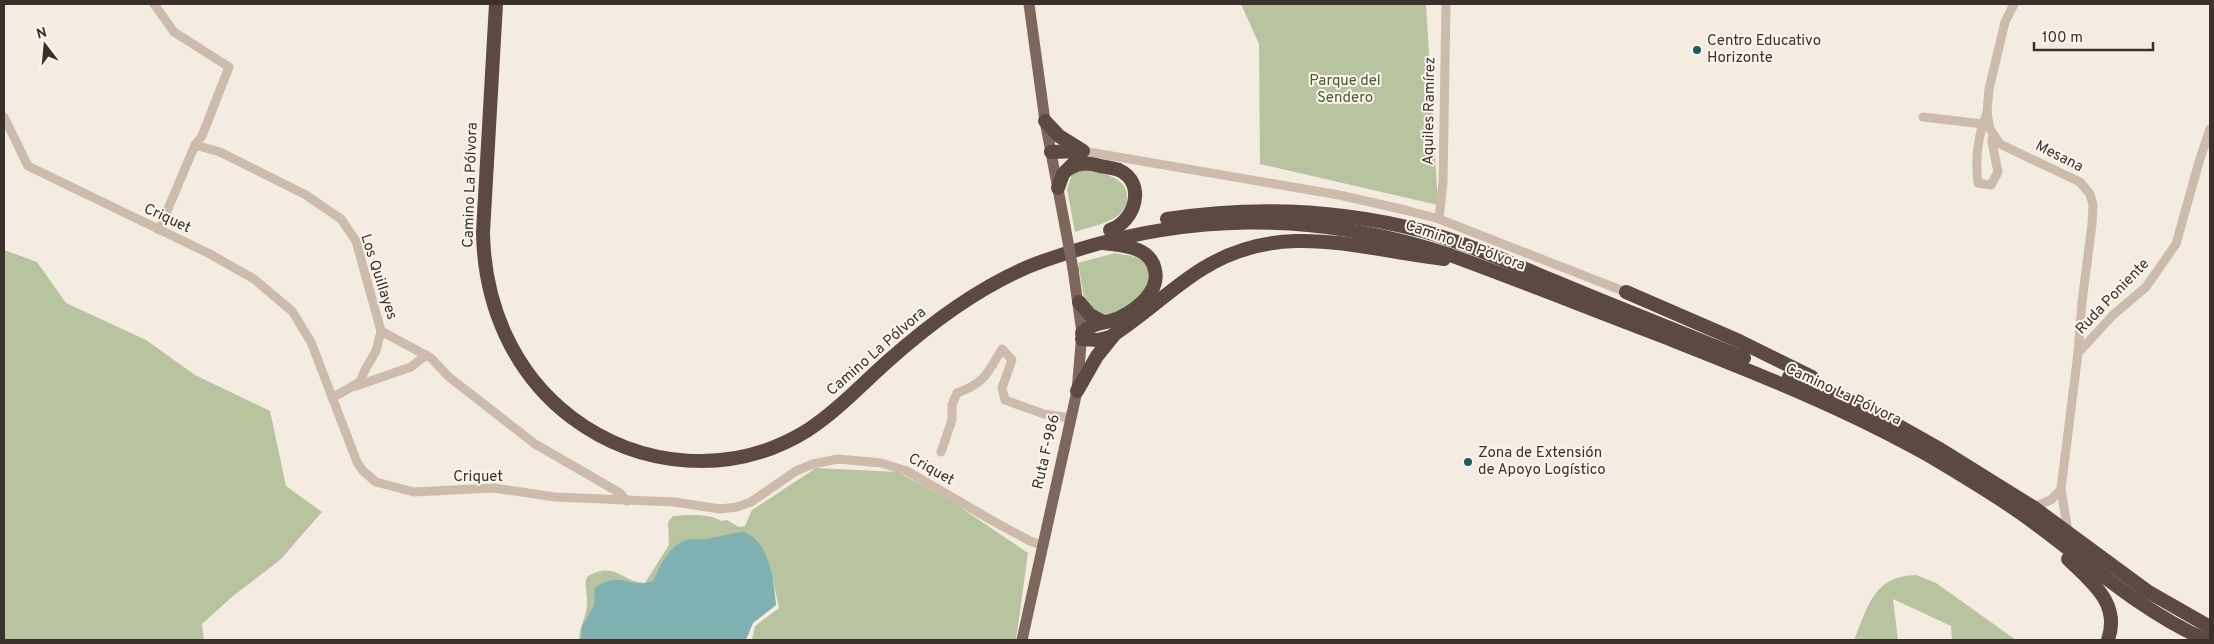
<svg xmlns="http://www.w3.org/2000/svg" width="2214" height="644" font-family="Overpass,sans-serif">
<style>
.green{fill:#b8c4a0}
.water{fill:#7fb0b2}
.lines{fill:none;stroke-linecap:round;stroke-linejoin:round}
.minor{stroke:#cdbbac;stroke-width:9}
.major{stroke:#7d675c;stroke-width:11}
.highway{stroke:#5c4a42;stroke-width:14}
.major-bridge{stroke:#7d675c;stroke-width:11}
.poi-dot{fill:#1f5a5e;stroke:#fbf5ee;stroke-width:2}
.labels{text-anchor:middle;dominant-baseline:central;stroke-width:4;stroke-linejoin:round;paint-order:stroke}
.poi-label{font-size:15px;fill:#3b302b;stroke:#fbf5ee;text-anchor:start}
.park-label{font-size:15px;fill:#4a5a2e;stroke:#fbf5ee}
.street-label{font-size:15px;fill:#3b302b;stroke:#fbf5ee}
</style>
<rect width="100%" height="100%" fill="#f4ebe1"/>
<!-- green -->
<g class="green">
<polygon points="1241,4 1426,4 1438,205 1260,164 1259,44"/>
<path d="M1086,169C1103,174 1131,177 1127,202C1125,208 1121,214 1116,217C1104,225 1088,227 1075,232L1067,189L1072,175Z"/>
<polygon points="4,250 37,262 66,303 146,340 195,375 270,411 286,486 322,512 280,560 233,596 202,624 204,640 4,640"/>
<path d="M1115,253C1123,255 1134,255 1141,260C1169,279 1124,316 1102,315L1085,304L1078,263Z"/>
<path d="M816,468L898,472L954,503L1028,553L1016,640H752L755,626L779,608L773,580L763,607L742,640H579C579,626 588,615 587,601C587,592 584,586 587,577C615,560 621,582 645,583L669,545L668,522L673,516C687,515 709,513 721,521L727,520L739,527L745,526L752,510Z"/>
<path d="M1916,575L1936,583L2016,640H1952L1951,626L1893,599L1898,640H1854C1868,607 1873,576 1916,575Z"/>
</g>
<!-- water -->
<path class="water" d="M744,532C770,542 774,581 776,605L753,623L746,640H581L582,626L594,606L595,588C622,569 628,590 653,581C661,565 668,547 686,540C692,538 700,540 706,539C718,537 730,533 744,532Z"/>
<g class="lines">
<!-- minor -->
<g class="minor">
<polyline points="154,4 174,32 229,67 202,136 195,145 159,230"/>
<polyline points="2014,4 2005,22 1989,89 1987,113 1990,129 2000,144 2080,182 2090,194 2093,205 2092,224 2082,302 2078,353"/>
<path d="M1987,113C1978,135 1975,159 1978,183L1991,185L1998,172L1992,142L1993,134"/>
<polyline points="4,117 28,166 210,254 254,279 292,311 311,342 357,462 363,471 376,482 414,492 494,488 555,497 674,502 720,509 737,507 751,502 796,471 813,464 838,459 881,463 907,471 993,521 1030,541 1042,545"/>
<polyline points="1923,117 1983,124"/>
<polyline points="195,145 220,152 306,195 341,219 356,241 381,331 376,351 365,370 360,382 332,398"/>
<polyline points="1083,151 1339,195 1405,210 1439,219 1626,292"/>
<polyline points="1439,219 1443,182 1446,4"/>
<polyline points="381,331 431,358 449,377 535,444 620,493 627,501"/>
<polyline points="356,386 411,367 426,355"/>
<path d="M941,452L952,420V405L957,393C985,383 987,374 1002,349L1012,360L1002,388L1005,400L1044,414L1070,418"/>
<polyline points="2033,507 2051,500 2061,489"/>
<polyline points="2068,532 2061,489 2078,353 2113,315 2146,287 2176,244 2199,162 2210,129"/>
</g>
<!-- major -->
<g class="major">
<polyline points="1029,4 1045,121 1065,226"/>
<polyline points="1022,640 1077,391 1082,333 1073,269"/>
</g>
<!-- highway -->
<g class="highway">
<path d="M496,4L483,232C484,304 513,373 571,417C640,469 733,477 808,430C838,410 861,385 888,361C934,320 988,280 1046,260C1181,212 1313,210 1450,255C1521,281 1591,309 1662,336C1753,372 1843,407 1928,455C1960,474 1992,493 2022,514C2083,557 2136,609 2206,640"/>
<polyline points="1045,121 1059,136 1083,151"/>
<polyline points="1051,152 1082,151"/>
<path d="M1070,168C1081,162 1089,163 1100,166C1106,167 1113,168 1119,170C1147,183 1135,222 1110,230"/>
<polyline points="1058,188 1063,174 1075,162"/>
<path d="M1167,219C1252,206 1339,209 1423,231C1468,244 1511,263 1554,281C1617,307 1680,332 1744,358"/>
<polyline points="1626,292 1739,341 1812,377"/>
<polyline points="1079,302 1090,315 1103,322"/>
<path d="M1082,333C1094,321 1108,324 1121,317C1138,308 1160,291 1155,270C1150,246 1123,246 1104,243"/>
<path d="M1082,339L1098,340L1110,337C1142,317 1170,289 1202,269C1282,219 1358,249 1444,259"/>
<polyline points="1789,377 1869,409 1938,448 2033,507 2147,591 2210,627"/>
<polyline points="1077,391 1097,356 1114,335"/>
<path d="M2068,559C2091,582 2121,603 2108,640"/>
</g>
<!-- major-bridge -->
<polyline class="major-bridge" points="1065,226 1073,269"/>
</g>
<!-- markers -->
<g class="poi-dot">
<circle cx="1697" cy="50" r="5"/>
<circle cx="1468" cy="462" r="5"/>
</g>
<g class="labels">
<!-- poi labels -->
<g class="poi-label">
<text x="1707" y="41">Centro Educativo<tspan x="1707" dy="17">Horizonte</tspan></text>
<text x="1478" y="453">Zona de Extensión<tspan x="1478" dy="17">de Apoyo Logístico</tspan></text>
</g>
<!-- park labels -->
<g class="park-label">
<text x="1345" y="81">Parque del<tspan x="1345" dy="17">Sendero</tspan></text>
</g>
<!-- street labels -->
<g class="street-label">
<text transform="translate(1430 111) rotate(-89)">Aquiles Ramírez</text>
<text transform="translate(2059 157) rotate(27)">Mesana</text>
<text transform="translate(471 185) rotate(-88)">Camino La Pólvora</text>
<text transform="translate(167 219) rotate(25)">Criquet</text>
<text transform="translate(1465 246) rotate(19)">Camino La Pólvora</text>
<text transform="translate(378 277) rotate(72)">Los Quillayes</text>
<text transform="translate(2113 297) rotate(-46)">Ruda Poniente</text>
<text transform="translate(877 352) rotate(-41)">Camino La Pólvora</text>
<text transform="translate(1843 395) rotate(25)">Camino La Pólvora</text>
<text transform="translate(1047 452) rotate(-77)">Ruta F-986</text>
<text transform="translate(931 470) rotate(29)">Criquet</text>
<text x="478" y="477">Criquet</text>
</g>
</g>
<!-- border -->
<rect width="2214" height="644" fill="none" stroke="#3b302b" stroke-width="10"/>
<!-- north arrow -->
<g transform="translate(45 45) rotate(344)" stroke="#fbf5ee" stroke-width="4" paint-order="stroke">
<path d="M0-4L9 19L0 12L-9 19Z" fill="#3b302b"/>
<text y="-8" font-size="14" font-weight="bold" text-anchor="middle" fill="#3b302b">N</text>
</g>
<!-- scale -->
<path d="M2034 42v8h119v-8" fill="none" stroke="#3b302b" stroke-width="2.5"/>
<text x="2042" y="42" font-size="15" fill="#3b302b" stroke="#fbf5ee" stroke-width="4" paint-order="stroke">100 m</text>
</svg>
